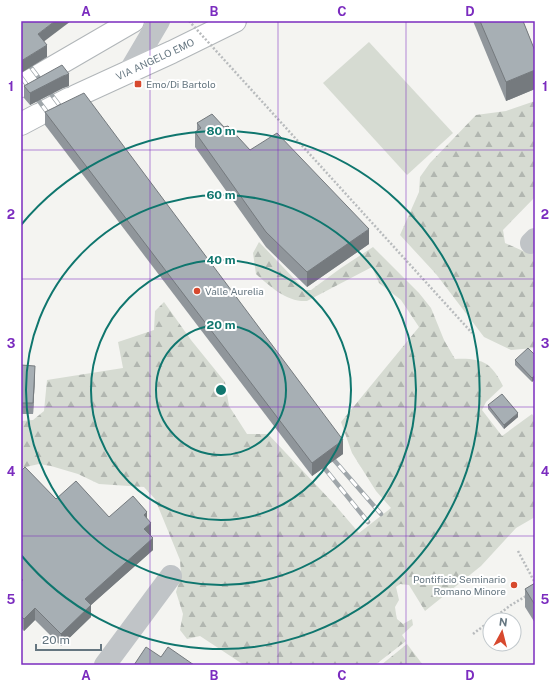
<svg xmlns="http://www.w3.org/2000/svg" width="556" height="686" font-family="'Public Sans',sans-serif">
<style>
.forest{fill:url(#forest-firs)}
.park{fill:#d6dbd2}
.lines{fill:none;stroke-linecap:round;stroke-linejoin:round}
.major-casing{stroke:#b1b6b9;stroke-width:24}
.path{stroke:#b8bbbd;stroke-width:2.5;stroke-dasharray:2 2;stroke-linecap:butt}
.minor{stroke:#c0c4c7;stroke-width:22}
.major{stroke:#fff;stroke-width:22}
.rail-casing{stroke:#9fa6aa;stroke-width:4.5}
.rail{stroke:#fff;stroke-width:3;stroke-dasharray:9;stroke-linecap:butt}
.path-bridge{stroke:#b8bbbd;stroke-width:2.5;stroke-dasharray:2 2;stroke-linecap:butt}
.wall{fill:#90969b}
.shaded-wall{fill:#757a7e}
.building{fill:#a7afb4;stroke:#757a7e}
.grid{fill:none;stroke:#7b2cbf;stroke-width:1;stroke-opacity:0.55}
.ring{fill:none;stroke:#0f766e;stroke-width:2}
.poi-dot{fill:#d7492e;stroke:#fff;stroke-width:1.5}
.labels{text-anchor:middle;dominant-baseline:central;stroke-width:4;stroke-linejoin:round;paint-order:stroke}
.street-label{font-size:10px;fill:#657680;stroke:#fff}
.poi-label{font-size:10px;fill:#657680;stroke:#fff;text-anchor:start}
.centre{fill:#0f766e;stroke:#fff;stroke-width:2}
.ring-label{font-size:12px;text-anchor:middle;font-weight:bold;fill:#0f766e;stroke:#fff;stroke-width:4;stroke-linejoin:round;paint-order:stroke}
.neatline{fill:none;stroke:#7b2cbf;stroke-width:1.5}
.grid-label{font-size:13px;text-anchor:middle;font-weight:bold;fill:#7b2cbf}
</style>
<defs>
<pattern id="forest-firs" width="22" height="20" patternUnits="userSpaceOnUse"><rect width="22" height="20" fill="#d6dbd2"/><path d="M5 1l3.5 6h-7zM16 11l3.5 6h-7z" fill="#b1b6b0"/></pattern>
</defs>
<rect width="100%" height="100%" fill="#f4f4f1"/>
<!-- forest -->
<g class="forest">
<polygon points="535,101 535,197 503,230 505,243 523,251 535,254 535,346 534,348 511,350 484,337 436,274 400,235 419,192 420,177 430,163 476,115 506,111"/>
<path d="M259,242L305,290H311L341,268L373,247L419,293L431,308L444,340L455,359C482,358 491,362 503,386L486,402L482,410L502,436L532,414L535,418V517L516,528L481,566L425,611L409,585L400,584L396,587L399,600L395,607L396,614L397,619L403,624L412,619L413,625L402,635L406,641L375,665H244L200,636L187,639L180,630L183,614L176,592L181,575L180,560L155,499L144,487L99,484L78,474L51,466L39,464L21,468V421L33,420L44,411L47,380L123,368L118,342L154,330L155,311L164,302L191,340L225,382L229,406L247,434H268L335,505L359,533L391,508L376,491L352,453L341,422L419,327L401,300L379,283L372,267L307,301C286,302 271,287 256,274L253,253Z"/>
<polygon points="407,644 423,665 381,665"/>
</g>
<!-- park -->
<polygon class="park" points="369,42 453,133 407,175 323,83"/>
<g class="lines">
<!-- major casing -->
<g class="major-casing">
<g id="major">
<polyline points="21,86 133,21"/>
<polyline points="76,96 172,52 235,21"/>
<polyline points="44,112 69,99"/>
<polyline points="21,124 38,115"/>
</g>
</g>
<!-- path -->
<g class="path">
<polyline points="518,551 535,583"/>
<polyline points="491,620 511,605 528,595"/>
<polyline points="473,634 490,621"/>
</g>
<!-- minor -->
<g class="minor">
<polyline points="129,72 159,21"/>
<polyline points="531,243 535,239"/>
<polyline points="105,665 171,576"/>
</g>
<!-- major -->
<use href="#major" class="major"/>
<!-- rail casing -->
<g class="rail-casing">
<g id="rail">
<polyline points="21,54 66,114"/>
<polyline points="21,77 53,120"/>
<polyline points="327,452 381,514"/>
<polyline points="317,459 368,522"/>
</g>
</g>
<!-- rail -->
<use href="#rail" class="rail"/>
<!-- path-bridge -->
<polyline class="path-bridge" points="189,21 472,333"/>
</g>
<!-- wall -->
<g class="wall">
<polygon points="473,21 523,21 535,51 535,89 506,101"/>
<polygon points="24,86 69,86 63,88 30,105 24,98"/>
<polygon points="45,112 343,454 312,476 45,125"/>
<polygon points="197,123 224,127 250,150 369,244 307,287 266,247 195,147 195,132 197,131"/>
<polygon points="535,355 535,379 532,382 515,365 515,360"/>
<polygon points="21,365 35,376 33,414 21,414"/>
<polygon points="488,405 518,417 504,429 488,409"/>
<polygon points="21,471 56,499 109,517 147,519 151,535 150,536 153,550 91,605 91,617 61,646 35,620 24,631 21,628"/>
<polygon points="535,583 535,623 525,607 525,589"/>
</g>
<!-- shaded-wall -->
<g class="shaded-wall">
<polygon points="55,21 71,21 38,46 38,34"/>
<polygon points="47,45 47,57 21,73 21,61"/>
<polygon points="535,70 535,89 506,101 506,82"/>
<polygon points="69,74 69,86 63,88 30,105 30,93 63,76"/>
<polygon points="369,229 369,244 307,287 307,272"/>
<polygon points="35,366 35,376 33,414 33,403"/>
<polygon points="535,375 535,379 532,382 532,378"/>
<polygon points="518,413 518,417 504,429 504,425"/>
<polygon points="343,440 343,454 312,476 312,463"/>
<polygon points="147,512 147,523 144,515"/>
<polygon points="151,523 151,535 144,541 144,529"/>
<polygon points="153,538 153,550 91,605 91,617 61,646 61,634 85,599"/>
<polygon points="35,608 35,620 24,631 24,619"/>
</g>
<!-- building -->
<g class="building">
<polygon points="21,21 55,21 38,34 47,45 21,61"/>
<polygon points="480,21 523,21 535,51 535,70 506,82"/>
<polygon points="62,65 69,74 63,76 30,93 24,86"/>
<polygon points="84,93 343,440 312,463 45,112"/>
<polygon points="212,114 224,127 228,126 250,150 277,133 369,229 307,272 266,232 195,132 201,128 197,123"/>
<polygon points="528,348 535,355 535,375 532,378 515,360"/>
<polygon points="21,365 35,366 33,403 21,403"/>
<polygon points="502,394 518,413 504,425 488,405"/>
<polygon points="25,467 56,499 76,481 109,517 133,496 147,512 144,515 151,523 144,529 153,538 85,599 91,605 61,634 35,608 24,619 21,616 21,582 23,580 21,578 21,471"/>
<polygon points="535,583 535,605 525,589"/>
<polygon points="146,647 161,657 168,647 194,665 134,665"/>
</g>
<!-- grid -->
<path class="grid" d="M150,21V665M278,21V665M406,21V665M21,150H535M21,279H535M21,407H535M21,536H535"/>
<!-- distance rings -->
<g class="ring">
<circle cx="221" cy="390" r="65"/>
<circle cx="221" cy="390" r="130"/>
<circle cx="221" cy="390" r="195"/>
<path d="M21 225A259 259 0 1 1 21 555"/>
</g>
<!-- markers -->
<g class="poi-dot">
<rect x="134" y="80" width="8" height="8" rx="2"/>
<circle cx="197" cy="291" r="4"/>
<circle cx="514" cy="585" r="4"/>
</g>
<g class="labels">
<!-- street labels -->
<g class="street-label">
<text transform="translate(155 59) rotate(-25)">VIA ANGELO EMO</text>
</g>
<!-- poi labels -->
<g class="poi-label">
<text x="146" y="84">Emo/Di Bartolo</text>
<text x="205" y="291">Valle Aurelia</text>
<text x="506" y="579" text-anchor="end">Pontificio Seminario<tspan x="506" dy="12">Romano Minore</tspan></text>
</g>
</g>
<circle cx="221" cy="390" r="6" class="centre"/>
<g class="ring-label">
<text x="221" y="135">80 m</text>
<text x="221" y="199">60 m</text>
<text x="221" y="264">40 m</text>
<text x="221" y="329">20 m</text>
</g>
<!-- border -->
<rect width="556" height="686" fill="none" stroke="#ffffff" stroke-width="44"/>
<!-- north arrow -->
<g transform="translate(502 632) rotate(7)"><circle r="19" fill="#ffffff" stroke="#c1c8cc"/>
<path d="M0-3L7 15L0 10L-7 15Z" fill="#d7492e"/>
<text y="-6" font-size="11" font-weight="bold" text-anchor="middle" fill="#657680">N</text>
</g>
<!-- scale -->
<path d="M36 644v6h65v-6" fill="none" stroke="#657680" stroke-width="2"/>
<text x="42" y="644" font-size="12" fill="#657680" stroke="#ffffff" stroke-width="3" paint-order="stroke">20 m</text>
<rect x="22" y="22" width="512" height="642" class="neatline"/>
<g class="grid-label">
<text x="86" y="16">A</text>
<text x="214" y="16">B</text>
<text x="342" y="16">C</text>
<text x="470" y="16">D</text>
<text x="11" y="91">1</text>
<text x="545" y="91">1</text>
<text x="11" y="219">2</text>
<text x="545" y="219">2</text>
<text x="11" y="348">3</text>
<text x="545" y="348">3</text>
<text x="11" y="476">4</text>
<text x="545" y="476">4</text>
<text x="11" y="604">5</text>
<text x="545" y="604">5</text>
<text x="86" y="680">A</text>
<text x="214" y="680">B</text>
<text x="342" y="680">C</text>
<text x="470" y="680">D</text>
</g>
</svg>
